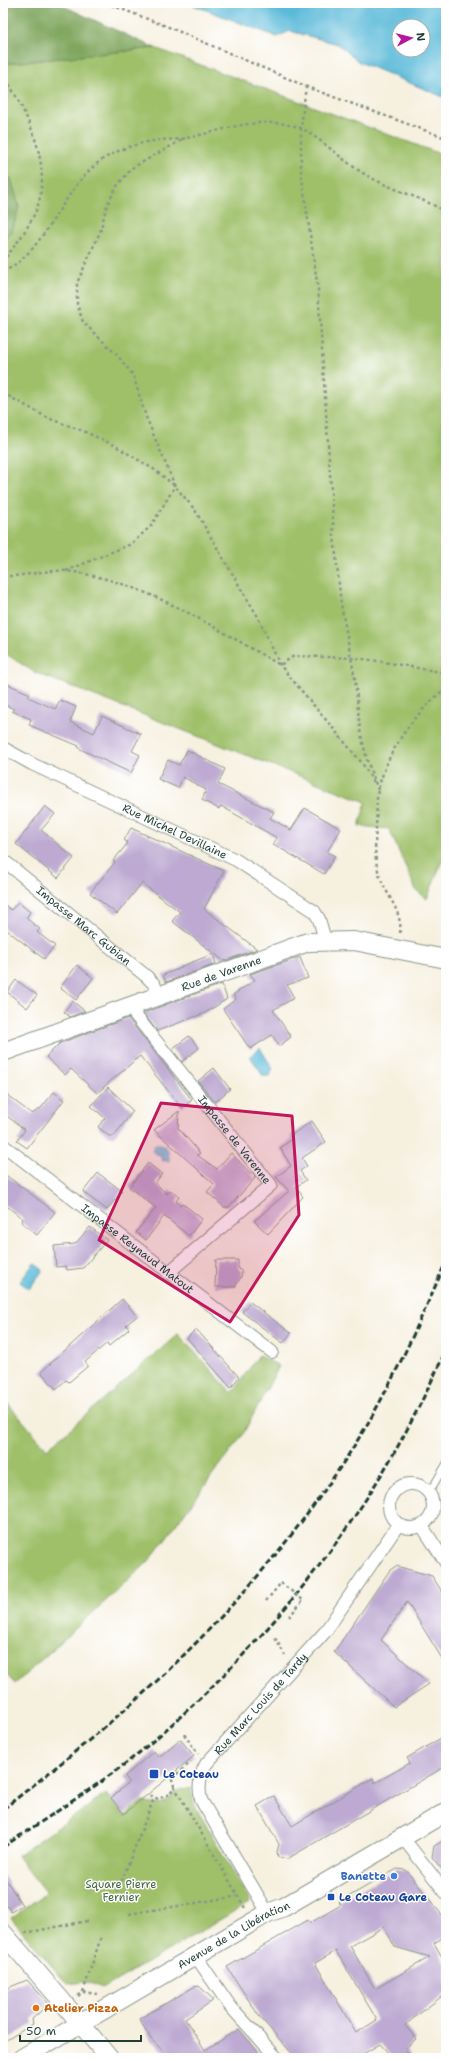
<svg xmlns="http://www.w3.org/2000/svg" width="449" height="2061" font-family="'Shantell Sans',sans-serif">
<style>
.green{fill:#9fc069;stroke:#5f7e4e}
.forest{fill:#7fa65d;stroke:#4f7248}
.water{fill:#5bbad9;stroke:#3d7c86;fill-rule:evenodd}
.building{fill:#bda9d1;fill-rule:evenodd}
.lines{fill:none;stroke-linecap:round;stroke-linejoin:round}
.lane-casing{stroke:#8a968a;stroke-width:8}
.street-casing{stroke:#8a968a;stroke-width:14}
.secondary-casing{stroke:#8a968a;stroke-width:20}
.path{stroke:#8a968a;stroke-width:2.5;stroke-dasharray:3 3;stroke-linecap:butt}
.lane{stroke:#fff;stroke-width:6}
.street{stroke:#fff;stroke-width:12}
.secondary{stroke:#fff;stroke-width:18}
.rail{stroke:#1f3d34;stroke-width:3;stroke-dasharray:6 3;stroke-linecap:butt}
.path-bridge{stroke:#8a968a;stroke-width:2.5;stroke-dasharray:3 3;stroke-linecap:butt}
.marked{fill:#c2185b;fill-opacity:0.2;stroke:#c2185b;stroke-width:3;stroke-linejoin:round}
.transit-dot{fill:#1a4fb4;stroke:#fff;stroke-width:1.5}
.shop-dot{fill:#3f7fe0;stroke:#fff;stroke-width:1.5}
.food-dot{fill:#e8710a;stroke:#fff;stroke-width:1.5}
.labels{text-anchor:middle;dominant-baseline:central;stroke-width:3;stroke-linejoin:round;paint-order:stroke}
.street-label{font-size:11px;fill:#1f3d34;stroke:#fff}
.transit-label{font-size:11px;font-weight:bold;fill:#164399;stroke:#fff;text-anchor:start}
.shop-label{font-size:11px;font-weight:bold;fill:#366cbe;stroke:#fff;text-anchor:end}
.park-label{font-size:11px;fill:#456444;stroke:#fff}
.food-label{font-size:11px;font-weight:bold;fill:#c56008;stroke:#fff;text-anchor:start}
</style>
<rect width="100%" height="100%" fill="#fff"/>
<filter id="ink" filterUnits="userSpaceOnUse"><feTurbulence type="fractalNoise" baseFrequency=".025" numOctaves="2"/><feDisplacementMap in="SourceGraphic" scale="8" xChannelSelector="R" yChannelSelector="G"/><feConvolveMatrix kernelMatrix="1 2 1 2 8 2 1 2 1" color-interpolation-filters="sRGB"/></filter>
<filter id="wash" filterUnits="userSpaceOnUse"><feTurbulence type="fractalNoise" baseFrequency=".012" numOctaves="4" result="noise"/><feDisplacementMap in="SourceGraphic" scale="16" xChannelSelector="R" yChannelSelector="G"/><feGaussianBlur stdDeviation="0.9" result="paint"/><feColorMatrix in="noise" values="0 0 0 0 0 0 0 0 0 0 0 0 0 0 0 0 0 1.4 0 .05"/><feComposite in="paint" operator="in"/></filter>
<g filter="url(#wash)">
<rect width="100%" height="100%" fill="#f6f0df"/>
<!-- green -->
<g class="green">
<polygon points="155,48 446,156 446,851 427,899 416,890 389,829 359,826 366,802 34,672 3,652 3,241 12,232 19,207 3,152 3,64"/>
<polygon points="178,1334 232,1393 259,1355 279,1366 242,1436 148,1562 15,1684 3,1671 3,1398 47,1449"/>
<path d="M190,1787L194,1804L250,1902L104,1988L86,1982L67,1984L11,1918L46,1893L17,1856L106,1794L125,1816L142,1801C156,1807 168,1805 174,1792Z"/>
</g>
<!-- forest -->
<g class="forest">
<polygon points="3,3 57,3 155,48 3,64"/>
<polygon points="3,176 11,178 19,207 12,232 3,241"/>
</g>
<!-- water -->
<g class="water">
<path d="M188,3H446V98L359,62L338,44L290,31L277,37ZM399,26H423V50H399Z"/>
<polygon points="260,1048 273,1069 269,1076 263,1076 250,1056"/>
<path d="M155,1144H161C168,1148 169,1153 169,1161H163L160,1156L152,1151Z"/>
<polygon points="34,1263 43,1270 29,1289 20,1282"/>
</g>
<g id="blocks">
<!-- building -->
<g class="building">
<polygon points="3,682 30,694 28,697 55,709 60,700 76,707 70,722 94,733 102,716 141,734 132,751 140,755 131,773 78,748 79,746 29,725 31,719 12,711 14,709 3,704"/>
<polygon points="187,750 225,769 218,784 274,812 270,818 291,830 305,808 341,829 327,852 335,856 324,874 273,844 277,838 221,806 219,809 202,800 206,790 183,777 178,788 158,779 168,760 179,765"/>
<polygon points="45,806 55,814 41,830 74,858 58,878 16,844"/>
<polygon points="131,828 224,871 204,909 257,949 224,961 172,921 180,912 142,883 117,914 90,893 115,862 113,861 128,843 124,840"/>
<polygon points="18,902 30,912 26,918 40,929 37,932 55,946 44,959 3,927 3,903 11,910"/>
<polygon points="213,954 216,964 166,982 163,975 181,968 182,966"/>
<polygon points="300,957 308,978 287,985 294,998 273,1010 291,1037 279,1046 272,1035 250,1049 223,1009 236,999 233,995 255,980 250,974"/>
<polygon points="77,965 93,978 76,1000 60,988"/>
<polygon points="16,980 37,995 27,1008 7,992"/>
<polygon points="222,984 227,999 205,1013 157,1031 143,1013"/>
<polygon points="72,1001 85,1011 70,1017 64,1012"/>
<polygon points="128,1018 192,1100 182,1108 140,1056 97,1093 71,1069 65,1075 46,1057 60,1043"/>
<polygon points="189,1036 199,1048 182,1062 172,1049"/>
<polygon points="214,1068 230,1089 215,1102 198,1081"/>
<polygon points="108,1087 133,1111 114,1136 109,1136 98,1127 105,1118 91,1106"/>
<polygon points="3,1092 32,1114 41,1108 54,1092 64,1100 27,1148 17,1141 25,1130 3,1113"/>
<polygon points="179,1111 178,1128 200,1153 197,1155 217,1169 231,1153 255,1178 229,1207 224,1207 207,1192 214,1184 154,1130"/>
<polygon points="312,1121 326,1142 302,1158 307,1166 300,1171 306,1180 296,1187 303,1197 268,1234 254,1221 289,1191 276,1177 291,1166 280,1148 292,1139 290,1136"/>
<polygon points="148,1163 162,1174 155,1183 167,1194 170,1190 179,1197 176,1201 180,1205 182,1203 202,1219 189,1236 164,1216 146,1240 136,1232 156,1208 129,1187"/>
<polygon points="3,1173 55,1212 37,1235 21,1222 23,1219 3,1203"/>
<polygon points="98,1173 122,1191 107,1210 83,1192"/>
<polygon points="90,1227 107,1240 83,1268 67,1270 66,1266 56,1267 54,1246 75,1244"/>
<polygon points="216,1260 238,1260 238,1268 242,1272 241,1277 235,1287 215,1287"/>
<polygon points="122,1299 137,1316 126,1325 129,1329 109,1346 107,1343 85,1362 88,1366 69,1382 66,1380 56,1389 41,1372"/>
<polygon points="250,1302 291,1333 283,1343 242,1312"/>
<polygon points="196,1329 239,1377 231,1388 187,1338"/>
<polygon points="396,1566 432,1576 446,1598 446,1665 407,1602 381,1640 429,1684 394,1707 334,1652 390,1570"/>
<polygon points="446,1735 446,1766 287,1859 278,1857 277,1852 279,1844 257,1806 274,1796 292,1826 373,1778 375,1783 410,1763 407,1758"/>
<polygon points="180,1739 194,1756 124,1814 111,1798 129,1782 125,1776 154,1751 159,1757"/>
<polygon points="446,1839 446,1874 432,1857 434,1846"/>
<path d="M397,1869L406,1870L446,1920V1936L434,1943L446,1964V1993L405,2025L416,2039L405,2049L413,2058H393L380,2044L356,2058H296L259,2016L227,1967L308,1920L310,1923L341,1905L339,1902ZM384,1927L395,1947L430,1957L375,1989L350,1946ZM336,1951L377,2020L356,2033L315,1963Z"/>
<polygon points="3,1875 22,1905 11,1912 3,1900"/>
<polygon points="27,1980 49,2004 32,2019 33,2024 3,2042 3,1990"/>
<polygon points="199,1986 214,2000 185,2019 205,2050 239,2029 263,2058 170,2058 151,2039 139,2019 194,1987"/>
</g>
</g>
</g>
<g filter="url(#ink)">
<use href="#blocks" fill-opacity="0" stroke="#8a968a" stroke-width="1"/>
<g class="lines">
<!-- lane casing -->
<g class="lane-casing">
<polyline id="lane" points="429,1493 446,1464"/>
</g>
<!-- street casing -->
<g class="street-casing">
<g id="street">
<path id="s1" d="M3,748L32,764L236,860L314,911L319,919L325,940"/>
<path id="s2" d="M3,860L146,976L154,984L159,995"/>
<path id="s3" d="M128,1006L271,1185L168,1273"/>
<path id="s4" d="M3,1145L272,1352"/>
<circle cx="411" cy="1506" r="22"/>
<polyline points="422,1526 446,1563"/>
<polyline points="403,1838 446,1893"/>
<path id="s5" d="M268,1913L201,1800C198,1787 199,1776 206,1764L325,1632L398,1525"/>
<polyline points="195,1955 230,2006 277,2058"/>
</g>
</g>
<!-- secondary casing -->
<g class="secondary-casing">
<g id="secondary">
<path id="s6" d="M3,1052L308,942L354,941L446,959"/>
<polyline points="3,1933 62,2001 109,2058"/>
<path id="s7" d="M22,2058L268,1913L284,1907L446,1812"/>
</g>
</g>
<!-- path -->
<g class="path">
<polyline points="106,3 171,28 312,89 446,138"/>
<path d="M3,74C27,113 55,166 35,213C27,230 15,246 3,261"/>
<polyline points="306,86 301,127 301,171 318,289 334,536 341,604 355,679 360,730 367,760 378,790"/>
<path d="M3,272C45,251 59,198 93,167C109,152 138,142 160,140C166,139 174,140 181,139C216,133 248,118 285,124C291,126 298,126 303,129C325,142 344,162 366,175C392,190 421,197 446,212"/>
<polyline points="3,393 48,418 83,431 114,445 155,470 175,486 195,510 243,592 257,615 280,665 362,763 375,784"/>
<polyline points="66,571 131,544 151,526 175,486 146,417 133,375 117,355 83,322 77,304 77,283 100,232 107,205 117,186 132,168 185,138"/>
<path d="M3,576C24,577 46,569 67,571C145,581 213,627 280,665L294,656L352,658L372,660L446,673"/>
<path d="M400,933C403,911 385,894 379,874C374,858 375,843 376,826C377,815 376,801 378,790C388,749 414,714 446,688"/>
<polyline points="266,1601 281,1583"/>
<polyline points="289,1617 303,1600"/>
<polyline points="275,1638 285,1655"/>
<polyline points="184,1734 198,1754"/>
<polyline points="172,1778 191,1762"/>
<polyline points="174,1786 245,1908"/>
<polyline points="150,1795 158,1799 170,1794 174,1786 171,1776"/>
<polyline points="115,1898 154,1798"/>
<polyline points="129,1914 238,1896"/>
<polyline points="25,1933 87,1921"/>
<polyline points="83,1992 101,1937"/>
<polyline points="78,1996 83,1992 97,1994"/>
</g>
<!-- lane -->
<use href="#lane" class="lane"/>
<!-- street -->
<use href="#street" class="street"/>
<!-- secondary -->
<use href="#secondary" class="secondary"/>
<!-- rail -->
<g class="rail">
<path d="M3,1809C48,1774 93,1738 136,1700C222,1623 302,1532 362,1433C395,1379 420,1320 446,1262"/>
<path d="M3,1847C49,1816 97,1787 140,1752C240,1668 329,1567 394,1453C413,1420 430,1385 446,1350"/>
</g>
<!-- path-bridge -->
<polyline class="path-bridge" points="281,1583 303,1600"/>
</g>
</g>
<!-- marked area -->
<path class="marked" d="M161,1103L292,1116L299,1215L230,1322L99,1240Z"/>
<!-- markers -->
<g class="transit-dot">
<rect x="149" y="1769" width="10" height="10" rx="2"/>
<rect x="327" y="1893" width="8" height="8" rx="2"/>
</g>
<circle class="shop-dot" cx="394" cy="1876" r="4"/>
<circle class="food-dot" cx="36" cy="2008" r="4"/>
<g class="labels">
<!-- street labels -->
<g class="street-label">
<text stroke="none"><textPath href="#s1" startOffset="191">Rue Michel Devillaine</textPath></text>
<text stroke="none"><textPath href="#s2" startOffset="104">Impasse Marc Gubian</textPath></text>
<text stroke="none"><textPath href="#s6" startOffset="232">Rue de Varenne</textPath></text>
<text stroke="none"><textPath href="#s3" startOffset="171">Impasse de Varenne</textPath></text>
<text stroke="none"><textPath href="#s4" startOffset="170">Impasse Reynaud Matout</textPath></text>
<text stroke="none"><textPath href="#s5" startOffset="250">Rue Marc Louis de Tardy</textPath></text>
<text stroke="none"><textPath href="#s7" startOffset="245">Avenue de la Libération</textPath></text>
</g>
<!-- transit labels -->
<g class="transit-label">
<text x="163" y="1774">Le Coteau</text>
<text x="339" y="1897">Le Coteau Gare</text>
</g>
<!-- shop labels -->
<g class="shop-label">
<text x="386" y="1876">Banette</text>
</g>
<!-- park labels -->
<g class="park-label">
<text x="121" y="1884">Square Pierre<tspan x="121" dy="13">Fernier</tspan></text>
</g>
<!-- food labels -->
<g class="food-label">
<text x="44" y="2008">Atelier Pizza</text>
</g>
</g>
<!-- margin -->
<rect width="449" height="2061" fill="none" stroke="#fff" stroke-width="16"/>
<!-- north arrow -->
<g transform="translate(411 38) rotate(83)"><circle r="19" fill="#ffffff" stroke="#a5b1ae"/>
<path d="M0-3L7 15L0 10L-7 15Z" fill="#b5179e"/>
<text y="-6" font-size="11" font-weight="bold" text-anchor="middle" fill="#1f3d34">N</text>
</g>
<!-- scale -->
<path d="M20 2035v6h121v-6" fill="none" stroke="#1f3d34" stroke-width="2"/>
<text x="26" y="2035" font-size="12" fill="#1f3d34" stroke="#ffffff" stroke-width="3" paint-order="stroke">50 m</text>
</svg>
